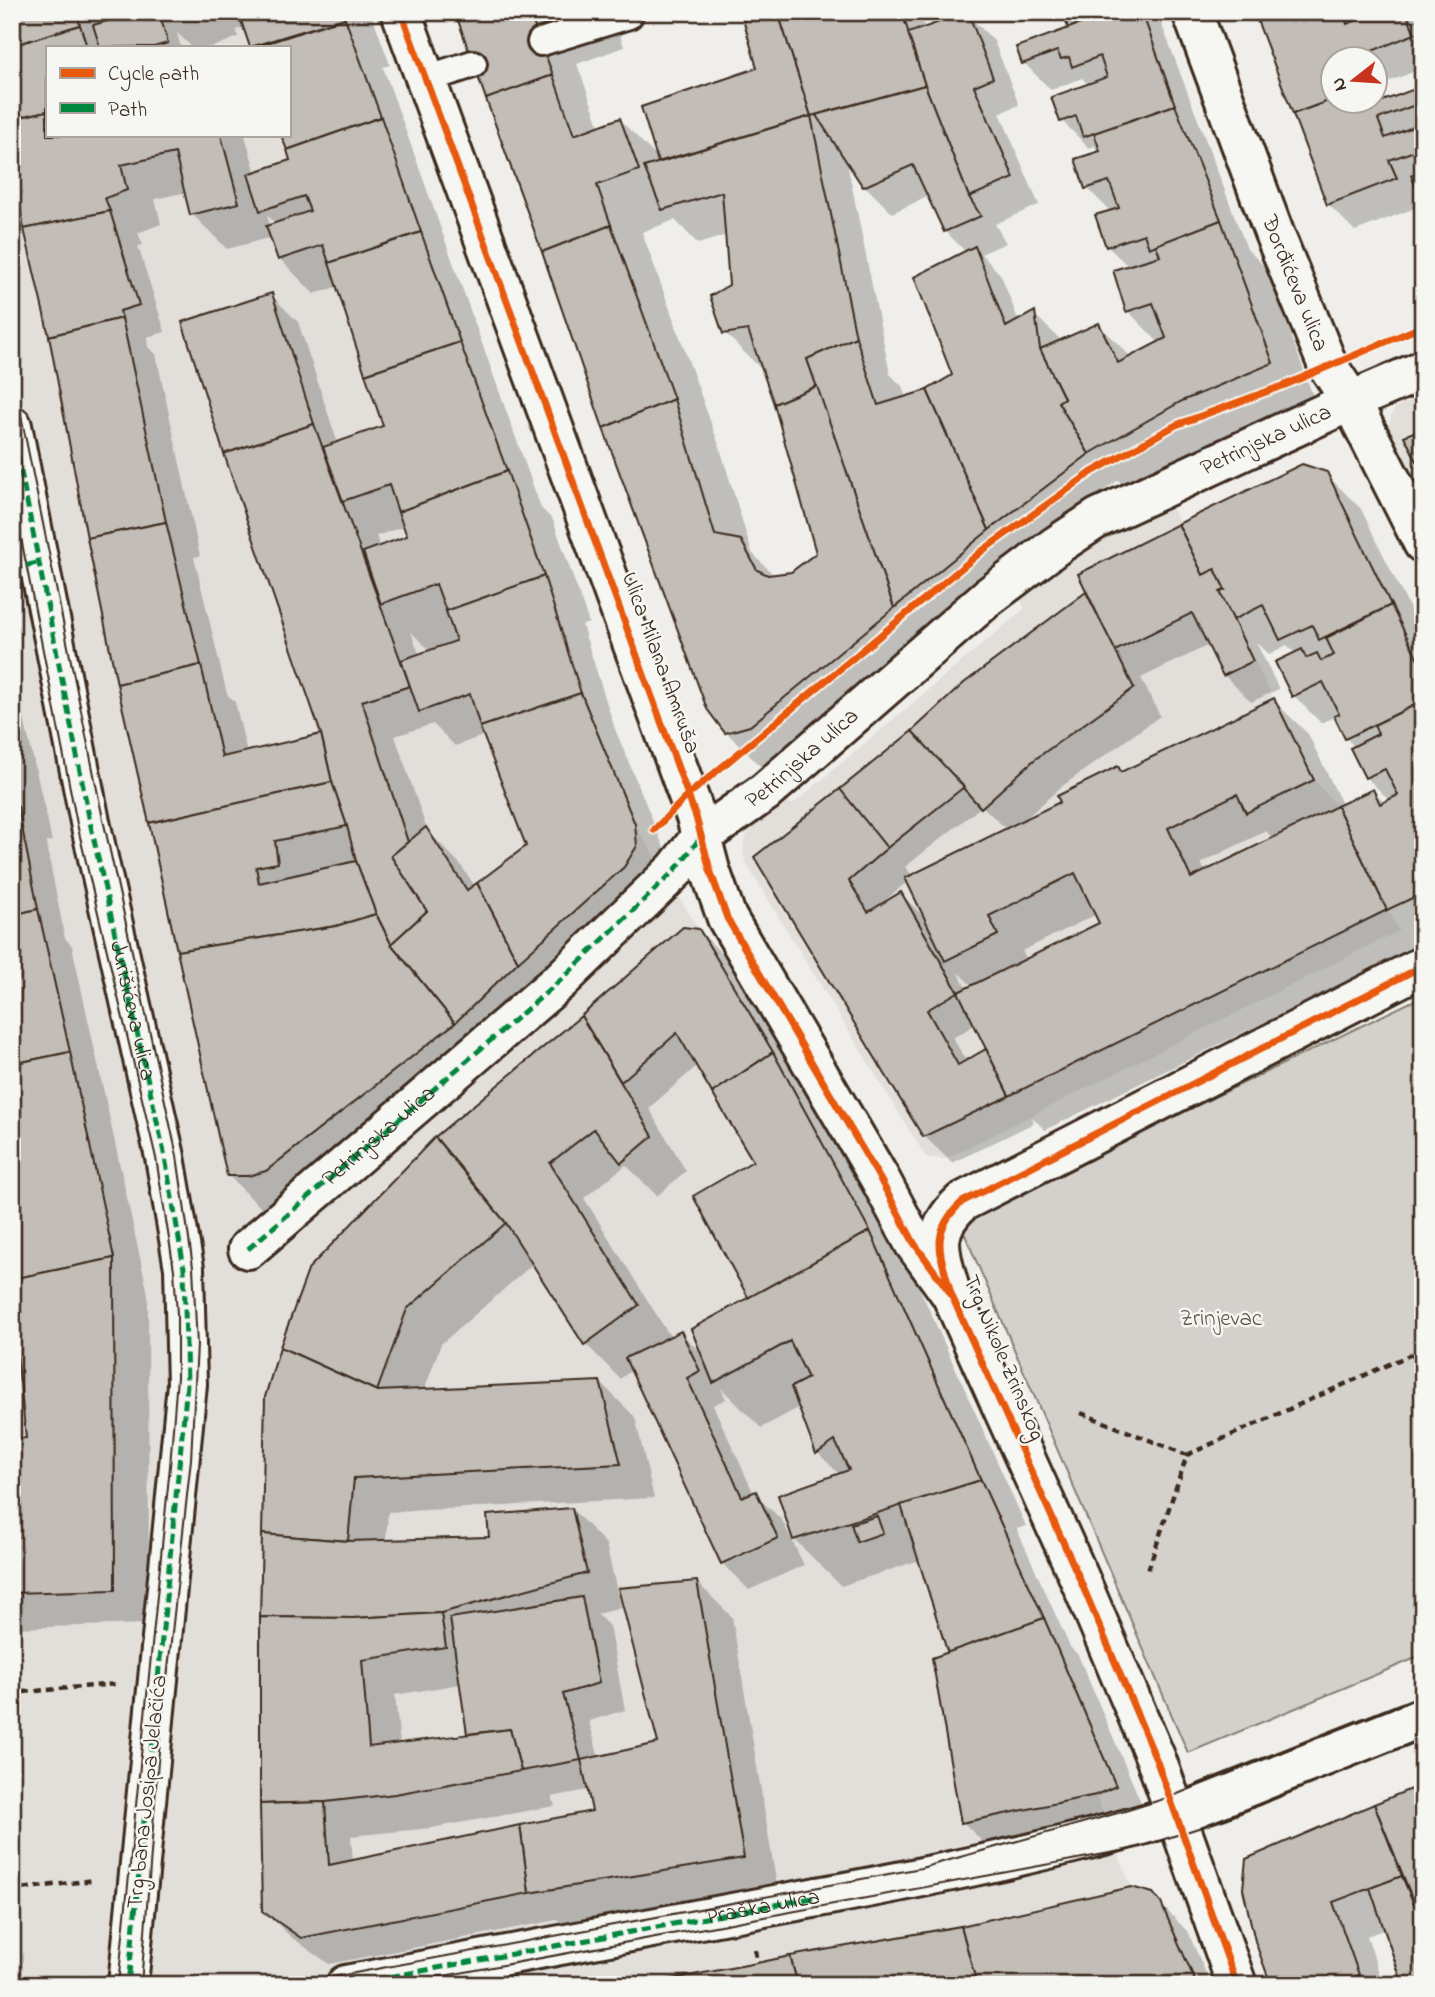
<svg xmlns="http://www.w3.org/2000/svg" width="1435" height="1997" font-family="'Indie Flower',sans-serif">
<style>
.built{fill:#e2dfdb;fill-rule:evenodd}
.green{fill:#d4d1cc;stroke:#887e75;stroke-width:2}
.shadow{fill:#0003;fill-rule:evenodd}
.building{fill:#c2bdb7;stroke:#3b2a1e;stroke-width:2}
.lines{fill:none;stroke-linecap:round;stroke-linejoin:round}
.service-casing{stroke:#3b2a1e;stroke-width:32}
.pedestrian-casing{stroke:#3b2a1e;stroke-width:44}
.minor-casing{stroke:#3b2a1e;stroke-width:44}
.tertiary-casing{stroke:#3b2a1e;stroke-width:44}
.path{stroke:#3b2a1e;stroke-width:4.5;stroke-dasharray:7 5;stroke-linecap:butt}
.service{stroke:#f6f6f2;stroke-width:26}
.pedestrian{stroke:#f6f6f2;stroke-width:38}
.minor{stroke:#f6f6f2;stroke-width:38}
.tertiary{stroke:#f6f6f2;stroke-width:38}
.tram{stroke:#3b2a1e;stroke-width:2}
.quiet{stroke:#00873e;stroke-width:5;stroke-dasharray:10 5;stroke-linecap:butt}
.cycleway-casing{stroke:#f6f6f2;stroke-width:11}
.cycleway{stroke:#e8590c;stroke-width:7}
.labels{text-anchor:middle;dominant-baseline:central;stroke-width:5;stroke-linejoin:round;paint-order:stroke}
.street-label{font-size:23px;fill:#3b2a1e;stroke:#f6f6f2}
.park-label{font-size:23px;fill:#61544a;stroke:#f6f6f2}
</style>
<rect width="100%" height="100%" fill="#efeeea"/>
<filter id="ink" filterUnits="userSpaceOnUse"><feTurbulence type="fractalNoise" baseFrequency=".0143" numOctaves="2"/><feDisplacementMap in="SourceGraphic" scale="14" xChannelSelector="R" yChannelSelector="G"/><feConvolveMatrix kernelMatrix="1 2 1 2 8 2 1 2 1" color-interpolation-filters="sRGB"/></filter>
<g filter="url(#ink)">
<!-- built -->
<g class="built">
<path d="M12,12H343L544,576L581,693L635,824L773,1052L870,1231L1044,1618L1116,1786L1096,1795L1131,1887L1153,1893L1161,1903L1197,1985H12ZM47,47H289V135H47Z"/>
<polygon points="1423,394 1423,507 1390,440 1389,424 1392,413 1398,406"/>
<polygon points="1171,507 1220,592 1314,780 1337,806 1399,931 945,1159 926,1157 759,885 745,861 743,853 744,842 748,832 760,816 785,797 792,805 1025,608 1019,599 1023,591 1094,543"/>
</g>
<!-- green -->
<polygon class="green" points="1423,996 1423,1655 1188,1753 959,1221"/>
<!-- shadow -->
<g class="shadow">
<path d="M12,12H137L138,15L147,12H371L390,65L383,67L541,508L553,520L589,623L582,625L615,729L669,860L283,1210H263L228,1175ZM245,27L252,47H289V135H283L292,161L256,174L245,135H47V47H181L177,33L192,47H213L238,37L236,30ZM187,192L192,214L227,249L272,237L280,259L314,294L339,286L386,427L338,444L298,322L271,295L323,735L247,753L235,702L227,694L194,557L200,556L156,354L148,347L147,337L165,332L138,246L143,245L138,233L161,224L155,199ZM267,215L276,224L270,226ZM405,526L409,537L380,547L376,536ZM411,632L431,652L420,656ZM433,724L455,746L485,735L528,847L475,886L460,864L427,830L395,736Z"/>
<path d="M457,12H613L624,47L577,64L600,127L620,120L660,160L759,69L743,12H920L925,29L967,14L994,41L1019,105L1000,113L1039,205L995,224L1006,243L981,254L1001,275L1019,322L1034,314L1062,341L1099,325L1132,358L1160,344L1128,311L1129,267L1108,247L1097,217L1111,212L1087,188L1100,152L1094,146L1089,148L1062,121L1089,85L1082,78L1051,90L1024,63L1071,30L1055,12H1157L1247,249L1267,269L1318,410L1137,500L1118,480L1023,552L773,779L726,732ZM846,157L865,186L892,213L929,196L945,231L966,252L954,376L928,391L906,398L902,386L890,374ZM675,220L698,244L727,235L731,286L725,333L760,368L763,367L775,404L818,554L792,573L775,576L752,553L720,448L642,232Z"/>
<path d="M1256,12H1358L1361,20L1383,12H1410L1423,25V68L1380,85L1386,102L1420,89L1423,92V205L1355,231L1328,204ZM1334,60H1376V102H1334Z"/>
<path d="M1326,474L1361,509L1423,636V933L1416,936L1421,945L1045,1130L1032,1117L1034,1123L952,1163L924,1136L756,857L913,733L965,684L1088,592ZM1256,642L1269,654L1287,645L1296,654L1294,696L1321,723L1336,716L1346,738L1355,747L1366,777L1390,801L1385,803L1373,791L1343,806L1308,734L1273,700L1123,773L1118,768L1062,803L1023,821L1061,787L1160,716L1141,678L1209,645L1224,675L1251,702L1279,689ZM982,806L1007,830L913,876L905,867ZM1266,831L1274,839L1206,873L1201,863ZM908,881L926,919L901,894L883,905L882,903ZM1097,914L1102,923L1027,960L1022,951ZM958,972L973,987L967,990ZM976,1024L991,1057L967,1062L953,1038Z"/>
<polygon points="12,676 15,679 52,841 46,842 65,938 72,946 148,1294 149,1624 12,1628 12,1441 28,1439 22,1383 12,1382"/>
<path d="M684,929L699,930L726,958L800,1081L807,1089L903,1267L916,1280L1026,1526L1017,1529L1070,1647L1078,1655L1149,1821L997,1857L963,1822L949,1653L920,1560L841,1586L794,1539L840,1475L818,1453L800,1407L761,1428L721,1388L726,1399L713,1405L754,1494L782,1520L804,1565L749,1590L722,1563L633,1369L620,1379L586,1344L534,1263L441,1344L424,1391L600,1382L635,1417L654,1498L388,1512L386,1541L490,1539L572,1509L606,1544L621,1608L597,1614L609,1626L625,1710L589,1721L599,1758L660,1744L697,1582L732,1617L778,1892L565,1927L557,1920L329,1964L291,1937L264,1910L266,1397L581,1018ZM698,1065L755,1162L750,1298L705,1357L681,1333L671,1338L584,1198L626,1165L657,1196L686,1171L649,1108ZM461,1684L469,1734L471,1736L400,1745L395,1695ZM588,1790L594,1812L353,1862L351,1836L431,1828L555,1806L552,1797Z"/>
<polygon points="1423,1786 1423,1985 1386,1929 1367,1936 1383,1985 1273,1985 1247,1860"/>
<polygon points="1152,1895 1188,1932 1211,1985 650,1985"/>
</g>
<!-- building -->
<g class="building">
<polygon points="12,12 76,12 80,25 12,46"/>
<polygon points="140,12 159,12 168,43 154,47 100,47 93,25"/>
<polygon points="238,12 343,12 345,18 250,47"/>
<polygon points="455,12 545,12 531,17 553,75 486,99"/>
<polygon points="741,12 778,12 811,116 658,162 641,107 757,68"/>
<polygon points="778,12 902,12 925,85 811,116"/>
<polygon points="968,12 993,78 974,86 1014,178 969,197 925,85 908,33"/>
<polygon points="1063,12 1113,12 1068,28"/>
<polygon points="1113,12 1142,12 1175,105 1083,137 1076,116 1060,122 1051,97 1107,77 1100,56 1072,67 1069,57 1061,59 1057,51 1022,64 1016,47"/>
<polygon points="1254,12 1343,12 1347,24 1378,12 1406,12 1415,34 1354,58 1355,60 1334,60 1334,99 1293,114"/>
<polygon points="345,18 381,117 287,150 281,135 289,135 289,47 255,47"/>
<polygon points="80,25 87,47 47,47 47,111 12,119 12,46"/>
<polygon points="553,75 574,135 620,118 639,170 597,185 611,225 542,252 486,99"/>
<polygon points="925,85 969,197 981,216 944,232 913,165 863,187 816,115"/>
<polygon points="1420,87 1423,102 1378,119 1385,138 1423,123 1423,148 1389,160 1397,178 1327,205 1293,114 1334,99 1334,102 1371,102 1372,105"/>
<polygon points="1175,105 1221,220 1149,248 1144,234 1106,247 1095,215 1119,208 1109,181 1085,189 1075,159 1100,151 1094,133"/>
<polygon points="47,111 47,135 221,135 239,203 190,215 175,153 121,165 127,190 105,198 110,211 24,229 12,170 12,119"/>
<polygon points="811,116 856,337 807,359 817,386 774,404 748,330 723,334 710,296 729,285 722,192 662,210 644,167"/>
<polygon points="381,117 421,232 329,263 323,245 278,260 266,226 310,211 304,196 260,211 248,174 290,160 287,150"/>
<polygon points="1423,170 1423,205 1411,175"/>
<polygon points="110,211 139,305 120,311 122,318 49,336 24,229"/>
<polygon points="1221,220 1273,363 1182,401 1089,454 1058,402 1064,398 1040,349 1099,323 1118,363 1166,338 1153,303 1126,312 1113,270 1160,256 1156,245"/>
<polygon points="611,225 674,399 603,428 542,252"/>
<polygon points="421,232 460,342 365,374 329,263"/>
<polygon points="975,246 1006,327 1035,311 1040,349 1064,398 1058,402 1089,454 989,530 927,390 952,375 914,277"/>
<polygon points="272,293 314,424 224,454 182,322"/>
<polygon points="122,318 166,522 87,538 49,336"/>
<polygon points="856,337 878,405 927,390 989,530 894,608 807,359"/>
<polygon points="460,342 507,471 398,512 389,485 343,501 323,447 383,426 365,374"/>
<polygon points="817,386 894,608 750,726 725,733 707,709 603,428 674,399 715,535 741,540 757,570 768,575 791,572 816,553 774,404"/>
<polygon points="314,424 410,686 362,701 408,842 391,856 427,911 391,944 376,914 356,861 347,826 332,782 321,734 224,454"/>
<polygon points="1423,428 1423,473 1404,436"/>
<polygon points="1302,464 1327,472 1391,605 1319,640 1312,625 1280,640 1263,605 1233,620 1220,592 1225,590 1215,569 1203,575 1178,524"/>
<polygon points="507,471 544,576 446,611 436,584 381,604 363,552 407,536 398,512"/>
<polygon points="166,522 201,665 117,684 87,538"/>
<polygon points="1178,524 1203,575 1215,569 1225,590 1220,592 1253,661 1223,676 1192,613 1115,651 1078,574"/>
<polygon points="544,576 581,693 480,727 470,694 419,712 401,660 456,641 446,611"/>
<polygon points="1086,592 1134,688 1034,760 981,808 912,731 964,683"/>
<polygon points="1391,605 1423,669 1423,701 1345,739 1334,716 1339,714 1323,682 1292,697 1275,662 1302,649 1306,658 1317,653 1321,661 1334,655 1326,638"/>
<polygon points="201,665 222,757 321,734 332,782 149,823 117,684"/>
<polygon points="581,693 635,824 637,846 624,867 518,962 477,883 526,846 480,727"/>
<polygon points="1274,698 1314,780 1246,813 1237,794 1168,828 1191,878 1337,806 1387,910 1009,1096 958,992 1099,923 1075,873 989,916 998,935 945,961 905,878 1060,802 1057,796 1118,766 1121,772"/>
<polygon points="1423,701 1423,893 1387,910 1337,806 1373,789 1380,804 1398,795 1385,769 1365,778 1350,748 1378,734 1374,725"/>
<polygon points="912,731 964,787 887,848 840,789"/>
<polygon points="332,782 347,826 275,841 278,863 256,867 259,883 356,861 376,914 336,926 177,951 149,823"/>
<polygon points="840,789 887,848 849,881 868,912 901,892 958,992 927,1010 958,1065 986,1049 1009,1096 923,1137 754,857"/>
<polygon points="18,807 38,909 12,915 12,808"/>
<polygon points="426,827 467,890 477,883 518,962 455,1023 391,944 427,911 391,856"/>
<polygon points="38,909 70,1052 12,1064 12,915"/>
<polygon points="376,914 391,944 455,1023 266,1171 248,1176 227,1176 177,951 336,926"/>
<polygon points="683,927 699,929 773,1052 712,1093 677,1033 621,1082 581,1016"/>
<polygon points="581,1016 653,1136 621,1163 594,1129 550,1163 639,1305 584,1345 506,1223 435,1137"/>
<polygon points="70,1052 114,1258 12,1279 12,1064"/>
<polygon points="773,1052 870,1231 749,1299 693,1196 753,1161 712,1093"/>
<polygon points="435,1137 506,1223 407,1309 377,1391 280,1347 309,1268"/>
<polygon points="870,1231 981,1480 793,1540 778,1495 849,1470 835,1441 816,1454 791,1387 808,1378 790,1341 713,1383 691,1329"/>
<polygon points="114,1258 115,1590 12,1593 12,1439 26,1438 17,1353 12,1353 12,1279"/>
<polygon points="681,1331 700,1371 687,1378 742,1497 756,1491 778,1538 721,1564 625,1358"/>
<polygon points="280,1347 377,1391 600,1381 621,1464 354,1478 348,1541 262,1534 265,1397"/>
<polygon points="981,1480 1044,1618 948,1654 901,1505"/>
<polygon points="572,1508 587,1573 441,1613 353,1618 260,1617 262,1534 348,1541 489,1537 487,1515"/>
<polygon points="877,1516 883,1533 857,1542 851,1524"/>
<polygon points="697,1581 744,1858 529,1893 520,1825 592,1811 581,1760 658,1743 618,1588"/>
<polygon points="582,1597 599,1683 563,1694 581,1760 521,1771 510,1729 467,1734 450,1618"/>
<polygon points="441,1613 446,1647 362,1660 369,1747 510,1729 521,1771 395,1794 325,1802 260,1804 260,1617 353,1618"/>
<polygon points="1044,1618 1116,1786 1096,1795 961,1823 932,1658"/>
<polygon points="1423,1784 1423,1925 1374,1804"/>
<polygon points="325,1802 329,1865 520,1825 529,1893 301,1938 262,1911 260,1804"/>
<polygon points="1374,1804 1402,1876 1333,1902 1359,1975 1333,1985 1271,1985 1255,1941 1243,1889 1246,1859"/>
<polygon points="1402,1876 1423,1925 1423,1985 1403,1985 1370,1888"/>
<polygon points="1131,1887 1153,1893 1161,1903 1197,1985 977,1985 961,1926"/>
<polygon points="961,1926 977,1985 798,1985 790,1956"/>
<polygon points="790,1956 798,1985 640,1985 757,1963"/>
<polygon points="1359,1975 1362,1985 1333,1985"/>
</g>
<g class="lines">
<!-- service casing -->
<g class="service-casing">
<g id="service">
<polyline points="541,42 629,15"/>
<polyline points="426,79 473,64"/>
</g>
</g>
<!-- pedestrian casing -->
<g class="pedestrian-casing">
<g id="pedestrian">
<path id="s1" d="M12,426L90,822L165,1157L184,1268L187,1384L128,1985"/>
<polyline points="248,1249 562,979 675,870 701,837"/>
<path id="s2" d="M346,1985L818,1897"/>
</g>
</g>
<!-- minor casing -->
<g class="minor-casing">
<g id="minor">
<path id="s3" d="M1192,12L1274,233L1328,366L1351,401L1423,543"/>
<path d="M818,1897C939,1875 1059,1850 1176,1815"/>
</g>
</g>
<!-- tertiary casing -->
<g class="tertiary-casing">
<g id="tertiary">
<polyline points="401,12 696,817 710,870 727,918 880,1179 914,1243 951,1294"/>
<path id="s4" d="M701,837L765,792L987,598L1057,545L1098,518L1351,401L1423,370"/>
<polyline points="1176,1815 1423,1717"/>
<path d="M1237,1985L1156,1759L1078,1575L951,1294C941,1255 928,1233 962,1202L1423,966"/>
</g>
</g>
<!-- path -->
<g class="path">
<polyline points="1081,1413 1187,1455 1148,1570"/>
<polyline points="1187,1455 1423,1349"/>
<polyline points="12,1693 116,1684"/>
<polyline points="12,1870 17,1912 12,1918"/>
<polyline points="12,1890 95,1880"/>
<polyline points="755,1950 757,1963"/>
</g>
<!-- service -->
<use href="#service" class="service"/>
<!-- pedestrian -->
<use href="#pedestrian" class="pedestrian"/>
<!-- minor -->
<use href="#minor" class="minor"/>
<!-- tertiary -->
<use href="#tertiary" class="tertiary"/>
<!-- tram -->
<g class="tram">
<polyline points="12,371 103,819 177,1156 193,1267 197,1345 191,1459 158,1761 141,1985"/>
<polyline points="12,492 77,824 156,1158 174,1270 177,1314 177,1377 170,1466 118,1985"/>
<polyline points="290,1985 921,1868 1125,1811 1170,1797 1423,1696"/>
<polyline points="395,1985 1137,1848 1226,1819 1423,1738"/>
</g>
<!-- quiet -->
<g class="quiet">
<polyline points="12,426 90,822 165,1157 184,1268 187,1384 128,1985"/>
<polyline points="12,569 41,562"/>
<path id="s5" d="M248,1249L562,979L675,870L701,837"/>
<polyline points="346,1985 818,1897"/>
</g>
<!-- cycleway casing -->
<g class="cycleway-casing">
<g id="cycleway">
<polyline points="401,12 696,817 710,870 727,918 880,1179 914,1243 951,1294"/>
<polyline points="654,830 688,795 982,551 1092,472 1176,425 1285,385 1423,326"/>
<path d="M1237,1985L1156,1759L1078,1575L951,1294C941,1255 928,1233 962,1202L1423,966"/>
</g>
</g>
<!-- cycleway -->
<use href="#cycleway" class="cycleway"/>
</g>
</g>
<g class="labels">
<!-- street labels -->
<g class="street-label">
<text stroke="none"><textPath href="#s3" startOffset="290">Đorđićeva ulica</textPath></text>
<text stroke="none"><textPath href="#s4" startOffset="695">Petrinjska ulica</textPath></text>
<text transform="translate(660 663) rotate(70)">Ulica Milana Amruša</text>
<text stroke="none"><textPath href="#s4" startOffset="128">Petrinjska ulica</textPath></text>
<text stroke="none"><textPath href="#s1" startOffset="597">Jurišićeva ulica</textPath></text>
<text stroke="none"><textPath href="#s5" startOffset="173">Petrinjska ulica</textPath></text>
<text transform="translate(1003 1358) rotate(67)">Trg Nikole Zrinskog</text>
<text transform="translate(148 1792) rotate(-84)">Trg bana Josipa Jelačića</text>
<text stroke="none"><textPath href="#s2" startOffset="424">Praška ulica</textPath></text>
</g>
<!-- park labels -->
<g class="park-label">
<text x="1221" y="1319">Zrinjevac</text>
</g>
</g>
<!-- margin -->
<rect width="1435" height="1997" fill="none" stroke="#f6f6f2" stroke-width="42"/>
<rect x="21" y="21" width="1393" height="1955" fill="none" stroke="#3b2a1e" stroke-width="2.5" filter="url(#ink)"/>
<!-- legend -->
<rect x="46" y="46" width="245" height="91" fill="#f6f6f2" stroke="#aba49d" stroke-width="2"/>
<rect x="60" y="68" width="35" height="10" fill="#e8590c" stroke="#aba49d" stroke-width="2"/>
<text x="108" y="80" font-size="21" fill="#3b2a1e">Cycle path</text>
<rect x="60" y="103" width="35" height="10" fill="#00873e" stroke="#aba49d" stroke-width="2"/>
<text x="108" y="116" font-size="21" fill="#3b2a1e">Path</text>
<!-- north arrow -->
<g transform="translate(1354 80) rotate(253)"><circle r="33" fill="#f6f6f2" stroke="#aba49d" stroke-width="2"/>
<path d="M0-5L12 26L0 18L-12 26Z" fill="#c8321e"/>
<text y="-10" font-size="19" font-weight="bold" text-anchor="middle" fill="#3b2a1e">N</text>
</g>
</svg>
